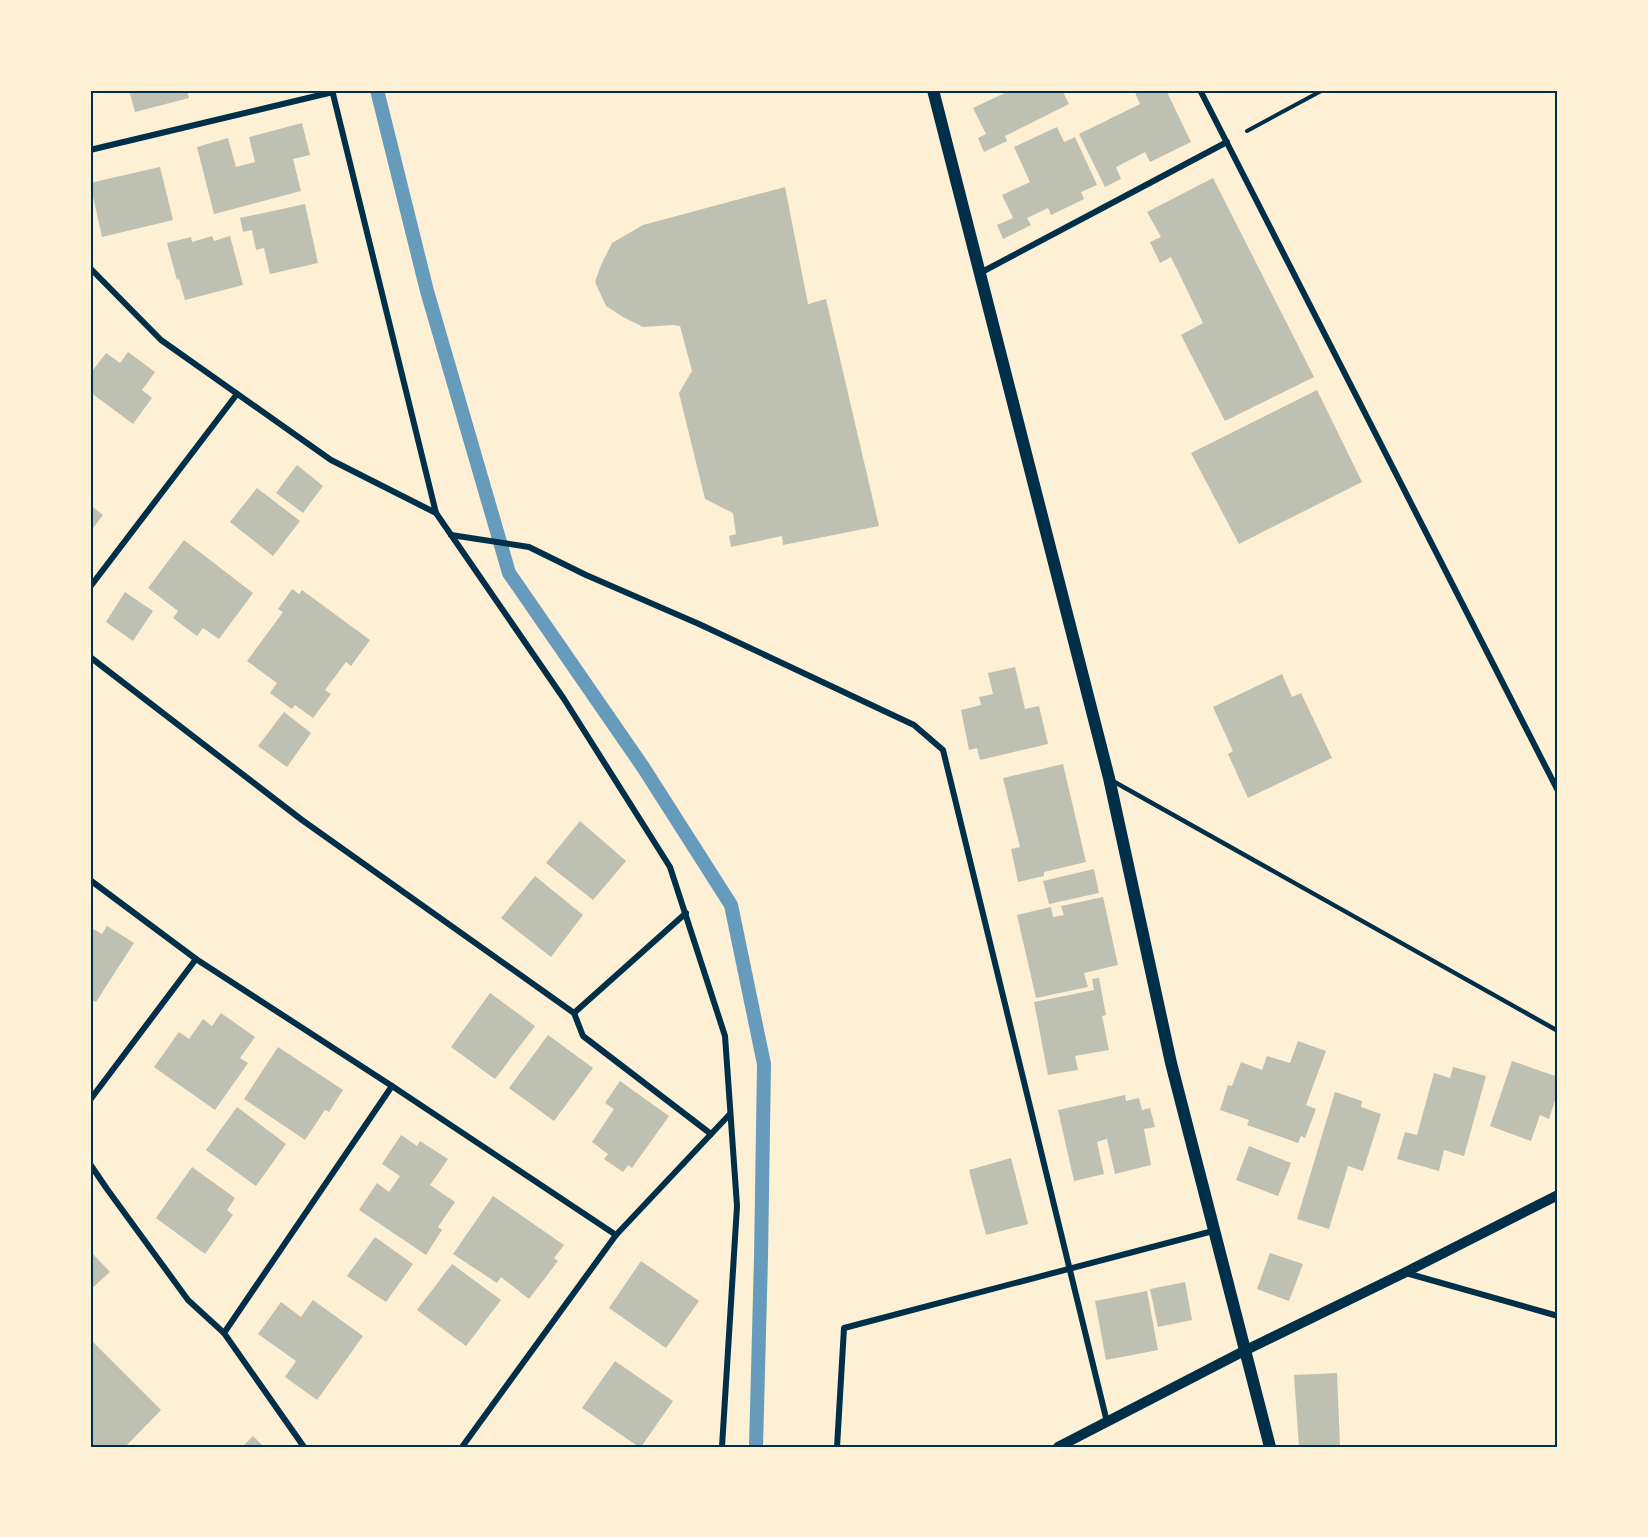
<svg xmlns="http://www.w3.org/2000/svg" width="1648" height="1537" font-family="'Space Grotesk',sans-serif">
<style>
.lines{fill:none;stroke-linecap:round;stroke-linejoin:round}
.stream{stroke:#669bbc;stroke-width:14}
.building{fill:#bec0b2}
.path{stroke:#003049;stroke-width:4}
.service{stroke:#003049;stroke-width:4.5}
.minor{stroke:#003049;stroke-width:6}
.tertiary{stroke:#003049;stroke-width:10}
.secondary{stroke:#003049;stroke-width:12}
.neatline{fill:none;stroke:#003049;stroke-width:2}
</style>
<rect width="100%" height="100%" fill="#fdf0d5"/>
<g class="lines">
<!-- stream -->
<polyline class="stream" points="377,90 427,291 509,573 643,767 731,905 764,1064 761,1257 756,1447"/>
</g>
<!-- building -->
<g class="building">
<polygon points="129,90 187,90 189,98 135,112"/>
<polygon points="1011,90 1062,90 1069,104 1005,136 1007,141 984,152 978,138 986,134 973,108"/>
<polygon points="1134,90 1166,90 1191,142 1150,162 1145,152 1116,167 1121,179 1105,187 1079,134 1140,104"/>
<polygon points="302,123 310,155 293,159 301,191 214,214 197,147 228,138 236,167 255,162 249,137"/>
<polygon points="1057,127 1064,142 1075,137 1097,185 1081,192 1084,199 1051,215 1048,208 1027,218 1031,225 1003,239 997,225 1013,218 1002,195 1030,182 1014,147"/>
<polygon points="160,167 173,220 102,237 90,183"/>
<polygon points="1213,178 1314,377 1225,421 1181,335 1203,323 1171,257 1160,263 1150,242 1161,237 1147,212"/>
<polygon points="785,187 808,304 826,299 879,526 783,545 782,536 731,547 729,536 736,534 733,513 705,499 679,393 692,371 680,326 673,325 643,327 623,317 606,306 595,282 601,265 612,243 643,225"/>
<polygon points="305,204 318,263 270,274 264,248 256,250 252,230 243,232 240,218"/>
<polygon points="212,236 214,241 230,236 243,285 185,300 179,279 177,280 167,243 191,237 192,242"/>
<polygon points="128,352 155,372 142,390 152,398 133,424 90,392 90,374 106,353 120,363"/>
<polygon points="1317,390 1362,482 1239,544 1191,453"/>
<polygon points="297,465 323,486 303,513 276,493"/>
<polygon points="257,488 300,521 273,556 230,522"/>
<polygon points="90,505 103,515 90,532"/>
<polygon points="184,540 253,593 219,639 203,628 197,636 173,618 178,611 148,588"/>
<polygon points="292,589 299,594 302,590 370,640 351,666 346,662 325,690 331,694 313,718 295,705 292,709 270,693 277,683 247,661 283,612 278,609"/>
<polygon points="125,592 153,611 133,641 106,622"/>
<polygon points="1015,667 1025,709 1039,706 1048,744 980,760 977,748 969,750 961,710 981,705 979,697 993,694 988,673"/>
<polygon points="1282,674 1292,697 1301,693 1332,758 1248,798 1228,754 1233,751 1213,707"/>
<polygon points="284,712 311,733 287,767 258,746"/>
<polygon points="1063,764 1086,862 1044,872 1044,876 1018,882 1011,849 1020,847 1003,778"/>
<polygon points="580,821 626,861 593,900 546,863"/>
<polygon points="1094,869 1099,893 1049,904 1043,881"/>
<polygon points="535,876 583,915 551,957 501,918"/>
<polygon points="1103,897 1118,965 1084,973 1088,987 1036,998 1017,915 1051,907 1053,917 1064,915 1061,906"/>
<polygon points="107,926 134,943 96,1002 90,999 90,927 102,934"/>
<polygon points="1099,978 1106,1015 1102,1016 1109,1050 1075,1056 1078,1070 1048,1075 1034,1002 1094,990 1092,979"/>
<polygon points="490,993 535,1026 495,1079 451,1047"/>
<polygon points="221,1013 255,1037 240,1058 248,1063 215,1110 154,1067 179,1032 189,1039 203,1019 212,1026"/>
<polygon points="548,1035 593,1068 554,1121 509,1088"/>
<polygon points="1298,1041 1326,1051 1306,1105 1316,1109 1305,1138 1301,1136 1298,1143 1247,1125 1249,1120 1220,1110 1228,1085 1232,1086 1241,1062 1262,1070 1267,1056 1290,1063"/>
<polygon points="278,1047 343,1090 329,1112 325,1110 305,1140 244,1099"/>
<polygon points="1512,1061 1558,1077 1558,1091 1549,1119 1540,1115 1531,1141 1490,1126"/>
<polygon points="1453,1067 1486,1076 1464,1156 1444,1150 1439,1171 1397,1159 1405,1132 1417,1135 1434,1073 1450,1078"/>
<polygon points="620,1081 669,1116 632,1168 628,1165 623,1172 604,1159 608,1154 592,1142 614,1109 605,1103"/>
<polygon points="1335,1092 1362,1101 1361,1107 1381,1114 1363,1171 1348,1166 1329,1229 1297,1219"/>
<polygon points="1125,1095 1126,1101 1139,1098 1142,1110 1150,1108 1155,1127 1144,1129 1151,1165 1115,1174 1107,1139 1097,1142 1104,1174 1074,1181 1058,1110"/>
<polygon points="237,1107 286,1144 256,1186 206,1150"/>
<polygon points="401,1135 417,1146 420,1141 448,1159 430,1185 455,1202 438,1227 442,1230 426,1255 359,1210 377,1183 389,1192 400,1176 382,1164"/>
<polygon points="1249,1146 1291,1163 1278,1196 1236,1180"/>
<polygon points="1011,1158 1028,1224 986,1235 969,1170"/>
<polygon points="192,1167 235,1198 227,1210 233,1215 205,1254 156,1218"/>
<polygon points="493,1196 564,1245 554,1258 558,1261 529,1299 501,1277 497,1283 453,1254"/>
<polygon points="375,1237 413,1264 386,1302 347,1276"/>
<polygon points="90,1251 110,1272 90,1290"/>
<polygon points="1270,1253 1303,1264 1289,1301 1257,1289"/>
<polygon points="641,1261 699,1301 666,1348 609,1308"/>
<polygon points="452,1264 501,1300 466,1346 417,1310"/>
<polygon points="1185,1282 1192,1320 1158,1327 1150,1289"/>
<polygon points="1147,1291 1158,1350 1106,1360 1095,1301"/>
<polygon points="313,1300 363,1336 317,1400 285,1377 296,1361 258,1334 281,1302 301,1317"/>
<polygon points="90,1339 161,1410 125,1447 90,1447"/>
<polygon points="615,1361 673,1401 641,1447 639,1447 582,1408"/>
<polygon points="1337,1373 1340,1447 1299,1447 1294,1375"/>
<polygon points="253,1436 264,1447 242,1447"/>
</g>
<g class="lines">
<!-- path -->
<polyline class="path" points="1247,131 1323,90"/>
<!-- service -->
<polyline class="service" points="1111,780 1558,1031"/>
<!-- minor -->
<g class="minor">
<polyline points="1200,90 1558,791"/>
<polyline points="90,150 333,92"/>
<polyline points="90,268 161,340 331,460 436,513 332,90"/>
<polyline points="980,273 1227,142"/>
<polyline points="436,513 564,699 670,867 725,1036 737,1206 722,1447"/>
<polyline points="451,535 529,547 586,575 699,624 914,725 943,750 1107,1422"/>
<polyline points="90,587 237,394"/>
<polyline points="90,657 302,820 574,1013 583,1036 711,1134"/>
<polyline points="90,880 196,959 392,1086 616,1235"/>
<polyline points="574,1013 686,913"/>
<polyline points="90,1100 196,959"/>
<polyline points="90,1164 107,1189 188,1300 224,1333 304,1447"/>
<polyline points="1406,1273 1558,1316"/>
<polyline points="224,1333 392,1086"/>
<polyline points="462,1447 616,1235 730,1114"/>
<polyline points="837,1447 844,1328 1213,1231"/>
</g>
<!-- tertiary -->
<polyline class="tertiary" points="1058,1447 1244,1351 1404,1273 1558,1195"/>
<!-- secondary -->
<polyline class="secondary" points="933,90 1109,778 1171,1063 1270,1447"/>
</g>
<!-- border -->
<rect width="1648" height="1537" fill="none" stroke="#fdf0d5" stroke-width="183"/>
<rect x="92" y="92" width="1464" height="1354" class="neatline"/>
</svg>
